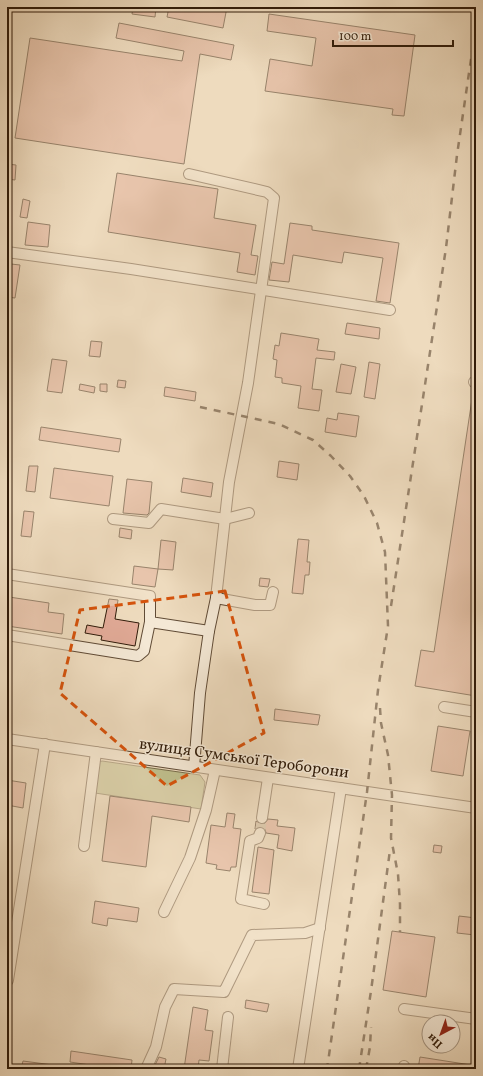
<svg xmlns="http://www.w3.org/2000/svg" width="483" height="1076" font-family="Vollkorn,serif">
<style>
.green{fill:#bfbe8c;stroke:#786c4a}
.building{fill:#e1aa97;stroke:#301b09}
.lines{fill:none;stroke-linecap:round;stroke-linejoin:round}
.minor-tunnel{stroke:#c8b59a;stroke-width:10;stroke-dasharray:10 5;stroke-linecap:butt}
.minor-casing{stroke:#604b36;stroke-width:12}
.minor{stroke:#f4e8d5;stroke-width:10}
.rail{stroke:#301b09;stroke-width:2.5;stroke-dasharray:7 7;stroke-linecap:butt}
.marked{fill:none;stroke:#d6530c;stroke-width:3;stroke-dasharray:8 5;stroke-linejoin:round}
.labels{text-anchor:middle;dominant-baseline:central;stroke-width:3;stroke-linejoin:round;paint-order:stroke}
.street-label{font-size:16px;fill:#301b09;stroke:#f4e8d5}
</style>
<rect width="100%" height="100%" fill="#eedbbe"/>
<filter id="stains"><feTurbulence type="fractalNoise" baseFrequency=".005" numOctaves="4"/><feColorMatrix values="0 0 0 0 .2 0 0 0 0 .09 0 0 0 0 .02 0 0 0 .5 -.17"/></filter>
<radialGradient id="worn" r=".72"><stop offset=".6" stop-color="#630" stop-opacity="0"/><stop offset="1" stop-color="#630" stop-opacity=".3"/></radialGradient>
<!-- green -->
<g class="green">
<polygon points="102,761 200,775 205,782 201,809 95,793 99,762"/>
<path d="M7,1033C12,1045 14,1056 7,1067Z"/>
</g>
<!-- building -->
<g class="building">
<polygon points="133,7 156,7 155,17 132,14"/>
<polygon points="169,7 227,7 223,28 167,17"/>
<polygon points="269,14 415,35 404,116 392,115 393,109 265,91 270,59 312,66 316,38 267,31"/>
<polygon points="119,23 234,45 231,60 200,54 184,164 15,138 30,38 182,61 184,51 116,38"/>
<polygon points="7,164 16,165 15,180 7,179"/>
<polygon points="117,173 218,189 214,218 256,225 251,255 258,256 255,275 237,272 240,253 108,232"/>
<polygon points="23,199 30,201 27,218 20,217"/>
<polygon points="28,222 50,225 48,247 25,245"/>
<polygon points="290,223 312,226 312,230 399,243 390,303 376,301 383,258 344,252 342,263 293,255 289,282 269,280 272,262 284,264"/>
<polygon points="11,264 20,265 15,298 7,297"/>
<polygon points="347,323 380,328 379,339 345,334"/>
<polygon points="281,333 319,339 317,350 335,352 334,360 316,358 312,389 322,390 319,411 298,408 301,386 282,383 282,378 275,377 277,360 273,359 275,345 279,346"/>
<polygon points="91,341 102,342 100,357 89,356"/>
<polygon points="52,359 67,361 62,393 47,391"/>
<polygon points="369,362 380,364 375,399 364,397"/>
<polygon points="341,364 356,367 351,394 336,392"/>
<polygon points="118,380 126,381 125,388 117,387"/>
<polygon points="80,384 95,387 94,393 79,390"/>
<polygon points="100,384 107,384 107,392 100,391"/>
<polygon points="165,387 196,392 195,401 164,396"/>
<polygon points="472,399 476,399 476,696 415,686 421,650 434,652"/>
<polygon points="338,413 359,416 356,437 325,432 327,418 337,420"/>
<polygon points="41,427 121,439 119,452 39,440"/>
<polygon points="279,461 299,464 297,480 277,477"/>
<polygon points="29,466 38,466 35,492 26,491"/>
<polygon points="54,468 113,476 109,506 50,498"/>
<polygon points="183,478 213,483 211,497 181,492"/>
<polygon points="127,479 152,482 149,513 147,515 123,513"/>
<polygon points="24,511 34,512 31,537 21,536"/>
<polygon points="120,528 132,530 131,539 119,537"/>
<polygon points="298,539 309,540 307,562 310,562 309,575 305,575 303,594 292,593"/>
<polygon points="161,540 176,542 173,570 158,569"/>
<polygon points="134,566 158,569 155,587 132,584"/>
<polygon points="260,578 270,579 268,587 259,586"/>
<polygon points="9,597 49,603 48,612 64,614 62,634 7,626"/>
<polygon points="109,599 118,600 115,619 139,623 135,646 101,640 102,636 85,633 87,625 103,628"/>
<polygon points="275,709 320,715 318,725 274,720"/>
<polygon points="438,726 470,731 463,776 431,771"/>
<polygon points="7,780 26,783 23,808 7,805"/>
<polygon points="110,796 191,807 189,822 152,816 146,867 102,861"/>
<polygon points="227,813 235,814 233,828 241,829 236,867 231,867 230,871 216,869 217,865 206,863 211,825 225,827"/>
<polygon points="268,819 278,820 277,826 295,828 292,851 277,848 279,835 266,833 265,829 262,827 259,827 255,829 256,821 261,824 264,824"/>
<polygon points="434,845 442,846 441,853 433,852"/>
<polygon points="258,847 274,850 269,894 252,892"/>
<polygon points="95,901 139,908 137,922 108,918 107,926 92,923"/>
<polygon points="459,916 476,918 475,935 457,933"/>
<polygon points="392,931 435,937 426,997 383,990"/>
<polygon points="246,1000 269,1004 267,1012 245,1008"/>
<polygon points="193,1007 208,1010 205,1030 213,1031 209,1061 199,1060 198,1069 184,1069"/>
<polygon points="71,1051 132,1060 131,1069 117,1069 70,1062"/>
<polygon points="159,1057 166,1059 164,1069 153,1069"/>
<polygon points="420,1057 471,1065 471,1069 418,1069"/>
<polygon points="23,1061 53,1065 53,1069 21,1069"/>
</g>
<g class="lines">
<!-- minor-tunnel -->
<polyline class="minor-tunnel" points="260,833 262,818"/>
<!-- minor casing -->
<g class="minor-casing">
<g id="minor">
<polyline points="189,174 267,192 274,198 248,383 229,482 216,598 209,631 200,693 194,767"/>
<polyline points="7,252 131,269 390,310"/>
<polyline points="474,382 476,382"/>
<polyline points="113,519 149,523 161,509 225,519 249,513"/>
<polyline points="7,574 150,596 150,622 209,631"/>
<polyline points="216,598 255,605 270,605 273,592"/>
<polyline points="7,635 138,656 144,651 150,622"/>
<polyline points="444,707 476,712"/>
<polyline points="7,739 476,808"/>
<polyline points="262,818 268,778"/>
<polyline points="260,833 258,838 250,841 241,899 264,904"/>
<polyline points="84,846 96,752"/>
<polyline points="164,912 190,858 206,810 215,770"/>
<polyline points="7,980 8,980 45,744"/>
<polyline points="404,1009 476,1019"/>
<polyline points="146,1069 156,1047 165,1007 174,989 224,992 252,935 305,933 320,928"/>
<polyline points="222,1069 228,1017"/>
<polyline points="298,1069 341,788"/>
<polyline points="404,1069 404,1066"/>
</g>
</g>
<!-- minor -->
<use href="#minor" class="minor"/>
<!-- rail -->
<g class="rail">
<polyline points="200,407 279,424 313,440 331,456 350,476 364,496 377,523 385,552 388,626 378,690 367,792 327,1069"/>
<polyline points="391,606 446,248 457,155 476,25"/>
<polyline points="380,708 381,723 388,755 392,795 391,838 398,874 400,904 400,932"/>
<polyline points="359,1069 371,991 390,850"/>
<polyline points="366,1069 370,1047 371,1027"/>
</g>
</g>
<!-- marked area -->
<path d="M0 0H483V1076H0ZM225,591L264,733L167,786L60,693L80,610Z" fill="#eedbbe" fill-opacity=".55" fill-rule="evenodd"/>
<path class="marked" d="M225,591L264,733L167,786L60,693L80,610Z"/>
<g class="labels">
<!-- street labels -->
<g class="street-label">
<text transform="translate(244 759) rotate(8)">вулиця Сумської Тероборони</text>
</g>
</g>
<!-- margin -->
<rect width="483" height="1076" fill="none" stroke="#eedbbe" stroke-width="24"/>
<rect x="8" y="8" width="467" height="1060" fill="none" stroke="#301b09" stroke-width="2"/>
<rect x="12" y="12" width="459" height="1052" fill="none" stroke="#301b09"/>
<!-- north arrow -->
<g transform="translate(441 1034) rotate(221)"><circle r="19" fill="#f4e8d5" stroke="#a69683"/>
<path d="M0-3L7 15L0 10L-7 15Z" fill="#8f2418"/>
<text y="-6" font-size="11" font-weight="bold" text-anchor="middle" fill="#301b09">Пн</text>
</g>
<!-- scale -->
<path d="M333 40v6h120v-6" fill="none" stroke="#301b09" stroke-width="2"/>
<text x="339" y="40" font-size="12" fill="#301b09" stroke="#f4e8d5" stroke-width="3" paint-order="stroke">100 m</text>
<rect width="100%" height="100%" filter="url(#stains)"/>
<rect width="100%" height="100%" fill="url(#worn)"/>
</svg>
